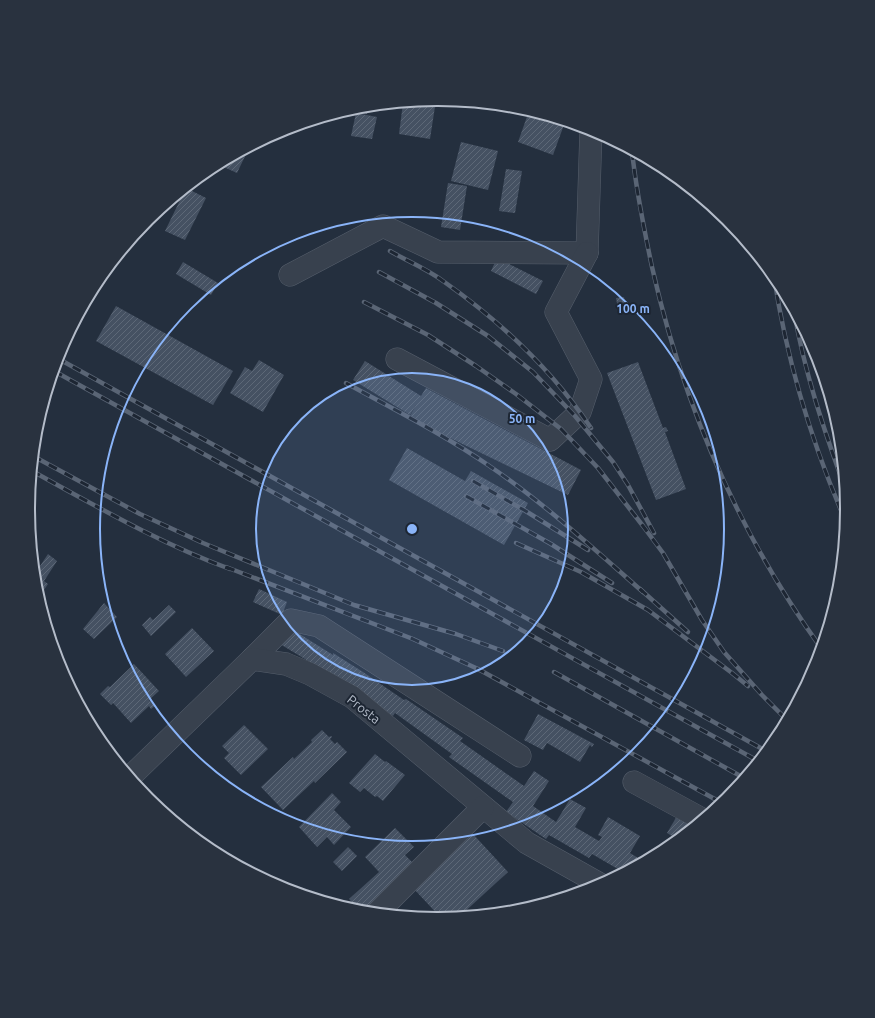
<svg xmlns="http://www.w3.org/2000/svg" width="875" height="1018" font-family="Ubuntu,sans-serif">
<style>
.building{fill:url(#building-hatch)}
.lines{fill:none;stroke-linecap:round;stroke-linejoin:round}
.minor-casing{stroke:#565f6c;stroke-width:23}
.path{stroke:#44595c;stroke-width:2.5;stroke-dasharray:3 3;stroke-linecap:butt}
.minor{stroke:#38414e;stroke-width:22}
.rail-casing{stroke:#5a6575;stroke-width:4.5}
.rail{stroke:#1d2633;stroke-width:3;stroke-dasharray:9;stroke-linecap:butt}
.ring{fill:none;stroke:#8ab4f8;stroke-width:2}
.labels{text-anchor:middle;dominant-baseline:central;stroke-width:4;stroke-linejoin:round;paint-order:stroke}
.street-label{font-size:13px;fill:#b4bcc9;stroke:#1d2633}
.rim{fill:none;stroke:#b4bcc9;stroke-width:2}
.centre{fill:#8ab4f8;stroke:#1d2633;stroke-width:2}
.ring-label{font-size:12px;text-anchor:middle;font-weight:bold;fill:#8ab4f8;stroke:#1d2633;stroke-width:4;stroke-linejoin:round;paint-order:stroke}
</style>
<defs>
<pattern id="building-hatch" width="6" height="6" patternUnits="userSpaceOnUse"><rect width="6" height="6" fill="#455162"/><path d="M-1 1l2-2M0 6l6-6M5 7l2-2" fill="none" stroke="#5d6877"/></pattern>
</defs>
<rect width="100%" height="100%" fill="#242f3e"/>
<!-- building -->
<g class="building">
<polygon points="436,100 430,139 399,134 403,103"/>
<polygon points="369,106 367,114 348,110 358,107"/>
<polygon points="529,111 565,122 553,155 518,142"/>
<polygon points="356,113 377,117 372,139 351,136"/>
<polygon points="461,142 498,151 488,190 451,181"/>
<polygon points="249,148 237,173 217,164"/>
<polygon points="506,169 522,171 515,213 499,211"/>
<polygon points="448,183 467,186 460,230 441,227"/>
<polygon points="186,188 206,198 185,240 165,231"/>
<polygon points="497,258 543,281 536,294 491,271"/>
<polygon points="183,262 218,283 211,295 176,274"/>
<polygon points="624,297 626,307 618,309 616,298"/>
<polygon points="116,306 233,371 213,405 96,341"/>
<polygon points="259,360 284,375 263,412 230,393 245,367 252,371"/>
<polygon points="365,361 421,396 426,388 581,470 568,495 409,418 417,403 410,415 353,380"/>
<polygon points="638,362 663,428 666,427 668,431 665,432 686,489 656,500 607,373"/>
<polygon points="407,448 465,481 471,471 528,503 504,545 389,480"/>
<polygon points="48,554 57,561 44,581 48,584 42,593 36,590 35,585 39,579 34,575"/>
<polygon points="259,589 287,602 282,615 253,602"/>
<polygon points="104,603 117,617 94,639 83,629"/>
<polygon points="169,605 176,612 151,636 142,625 150,617 153,620"/>
<polygon points="192,628 214,651 186,677 165,654"/>
<polygon points="290,628 333,655 333,653 363,672 404,700 406,699 463,738 460,741 524,786 534,771 549,781 533,806 556,822 570,799 586,808 575,827 599,841 602,837 598,835 608,817 640,836 630,853 643,861 646,856 649,858 623,872 592,854 589,858 549,835 546,839 506,812 513,802 449,757 452,754 395,713 393,716 361,693 280,644"/>
<polygon points="134,664 159,691 149,700 155,706 151,709 149,706 131,723 113,703 111,705 100,694 108,686 110,687"/>
<polygon points="538,714 594,744 592,747 590,745 580,762 547,743 543,750 524,740"/>
<polygon points="244,725 268,749 241,775 224,758 229,753 222,746"/>
<polygon points="322,730 329,737 331,736 332,737 330,739 335,744 337,742 347,752 315,783 314,781 283,810 261,787 293,757 294,759 312,742 311,740"/>
<polygon points="375,754 385,762 386,761 405,775 383,801 377,796 375,797 364,788 360,792 349,783"/>
<polygon points="332,793 341,802 334,810 351,827 334,845 327,837 317,847 299,827"/>
<polygon points="677,816 694,826 677,839 667,833"/>
<polygon points="395,828 414,847 405,855 415,865 366,911 360,911 349,899 379,872 365,857"/>
<polygon points="473,834 508,872 460,916 441,918 414,889"/>
<polygon points="664,843 669,846 657,854"/>
<polygon points="348,847 357,856 342,871 333,862"/>
</g>
<g class="lines">
<!-- minor casing -->
<g class="minor-casing">
<g id="minor">
<polyline points="290,275 383,226 438,252 587,253 591,130"/>
<polyline points="397,359 550,440 580,412 591,379 556,312 587,253"/>
<polyline points="252,659 291,620 319,626 520,756"/>
<polyline points="130,777 252,659 286,664 310,674 352,697 527,843 600,884"/>
<polyline points="634,782 702,819"/>
<polyline points="377,913 483,807"/>
</g>
</g>
<!-- path -->
<polyline class="path" points="491,913 494,910 495,913"/>
<!-- minor -->
<use href="#minor" class="minor"/>
<!-- rail casing -->
<g class="rail-casing">
<g id="rail">
<path d="M632,151C636,190 644,229 652,267C683,404 739,534 821,648"/>
<path d="M390,251C407,261 427,269 443,281C500,321 552,370 591,428"/>
<polyline points="379,272 436,303 488,336 533,372 575,416 613,462 628,485 654,533"/>
<path d="M774,277C787,361 812,444 846,522"/>
<polyline points="364,302 428,335 476,366 516,394 561,429 598,468 643,526 663,553 702,620 724,652 762,695 787,720"/>
<path d="M794,311C804,371 824,430 845,488"/>
<polyline points="57,358 766,751"/>
<polyline points="54,371 758,761"/>
<path d="M346,383C393,409 443,434 488,465C544,503 593,548 643,592"/>
<polyline points="33,456 140,514 203,543 354,605 456,634 503,651"/>
<path d="M32,471C96,506 161,544 230,569"/>
<polyline points="473,481 524,510 588,550"/>
<polyline points="466,496 551,544 612,583"/>
<polyline points="516,543 581,572 648,610 732,673 748,686"/>
<polyline points="226,567 413,639 478,669 722,803"/>
<polyline points="640,589 688,632"/>
<polyline points="554,672 744,778"/>
</g>
</g>
<!-- rail -->
<use href="#rail" class="rail"/>
</g>
<!-- distance rings -->
<circle cx="412" cy="529" r="156" fill="#8ab4f8" fill-opacity=".12"/>
<g class="ring">
<circle cx="412" cy="529" r="156"/>
<circle cx="412" cy="529" r="312"/>
</g>
<g class="labels">
<!-- street labels -->
<g class="street-label">
<text transform="translate(364 709) rotate(38)">Prosta</text>
</g>
</g>
<!-- crop -->
<path d="M0 0H875V1018H0ZM437 106H438A402 402 0 0 1 840 508V510A402 402 0 0 1 438 912H437A402 402 0 0 1 35 510V508A402 402 0 0 1 437 106Z" fill="#29323f" fill-rule="evenodd"/>
<path class="rim" d="M437 106H438A402 402 0 0 1 840 508V510A402 402 0 0 1 438 912H437A402 402 0 0 1 35 510V508A402 402 0 0 1 437 106Z"/>
<circle cx="412" cy="529" r="6" class="centre"/>
<g class="ring-label">
<text x="633" y="313">100 m</text>
<text x="522" y="423">50 m</text>
</g>
</svg>
